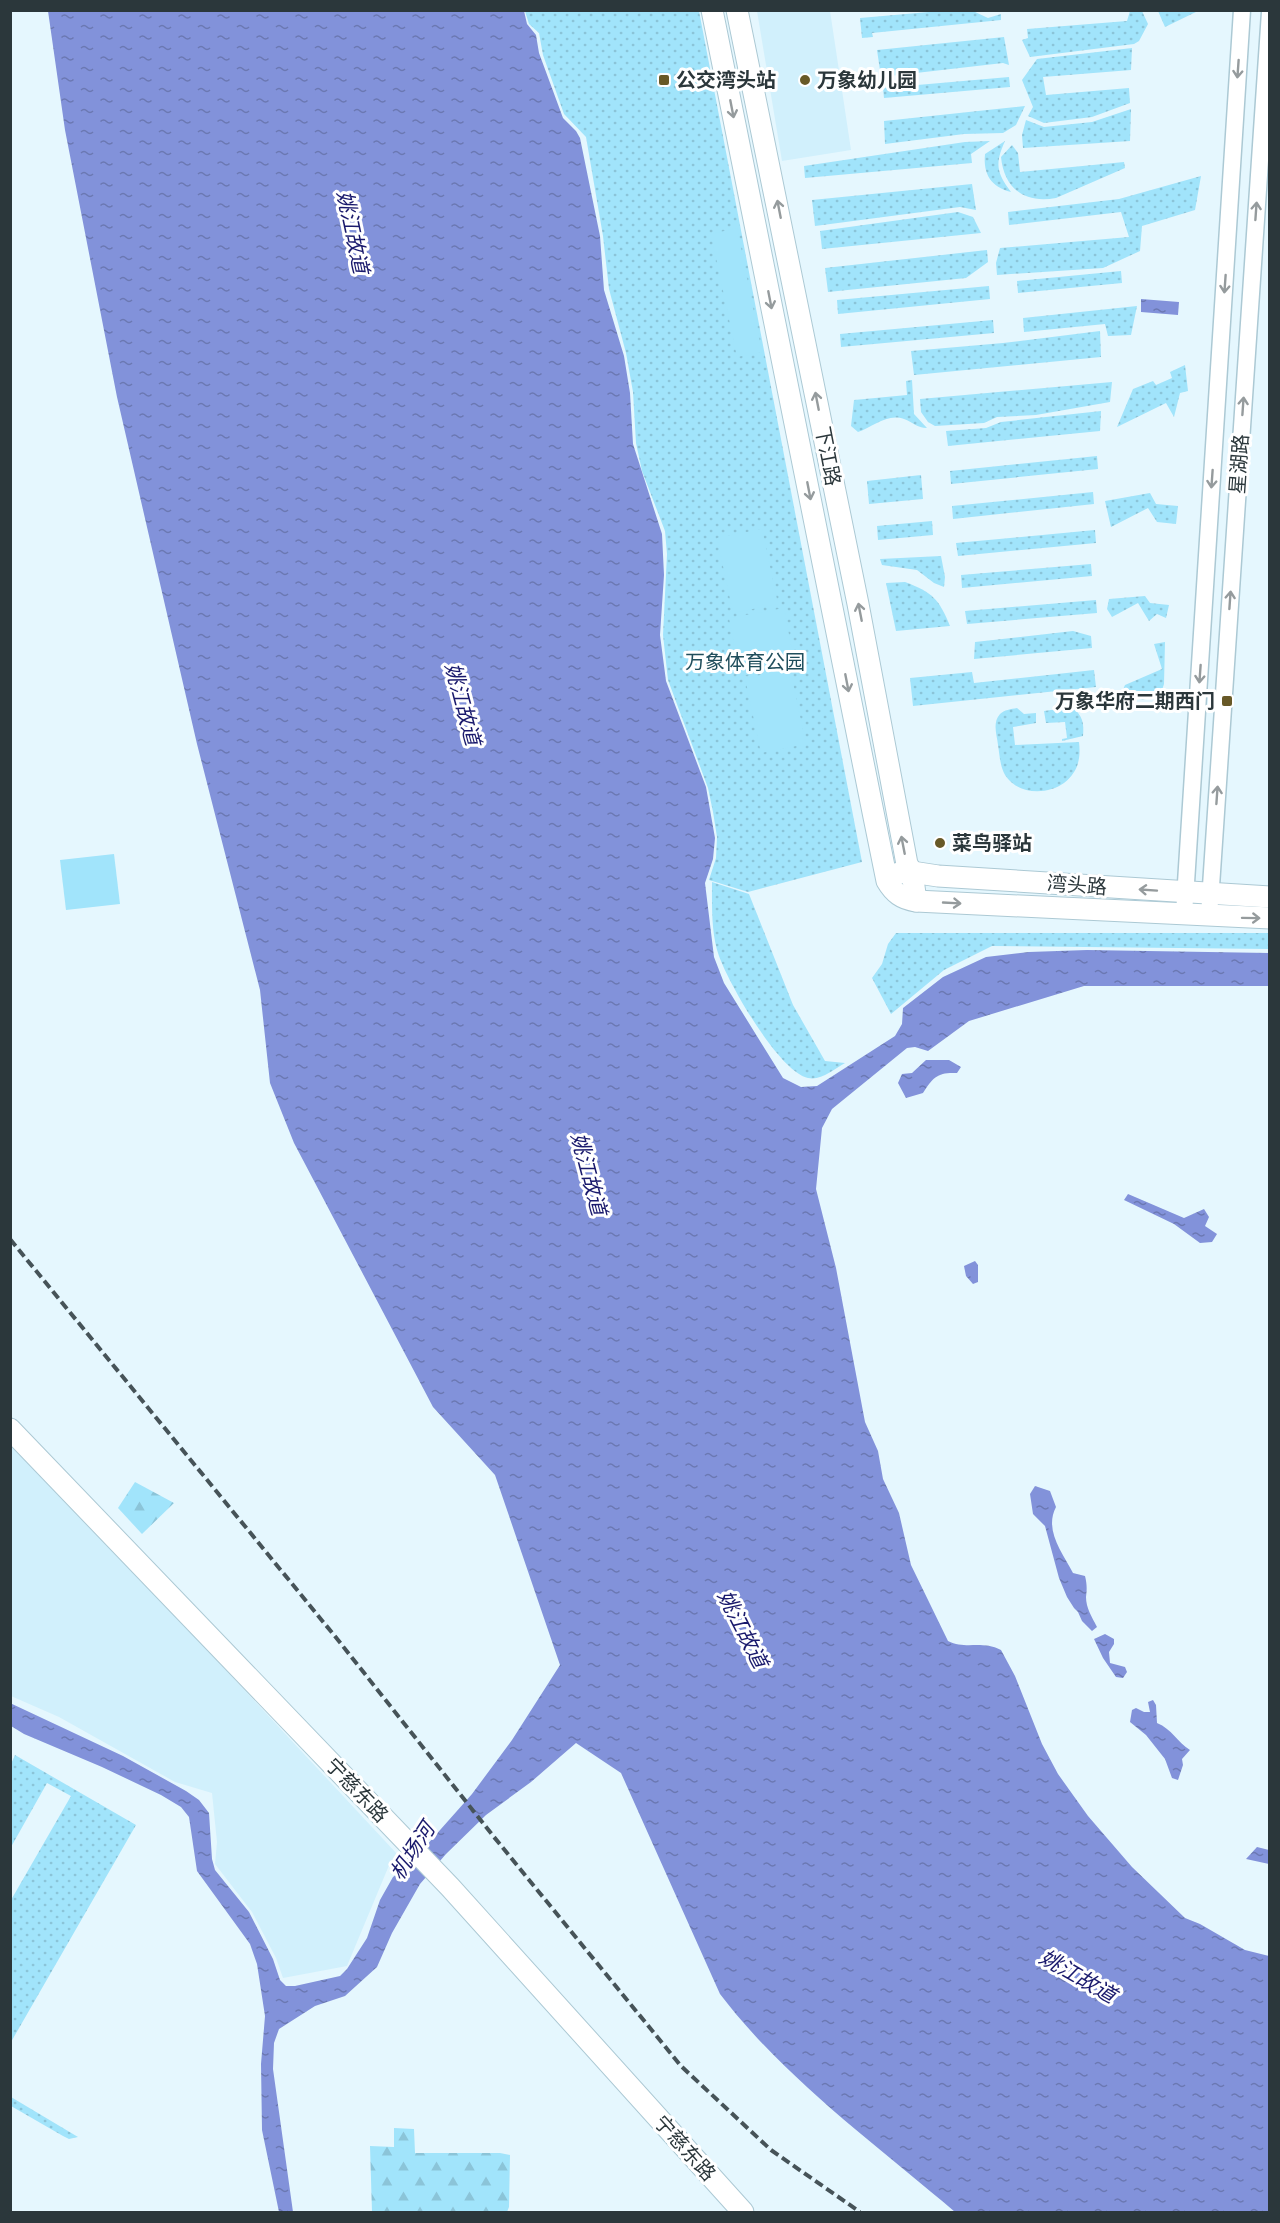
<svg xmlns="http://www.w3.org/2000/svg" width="1280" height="2223" font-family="Montserrat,'Noto Sans SC',sans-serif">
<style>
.built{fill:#d1f0fc}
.grass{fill:url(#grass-dots)}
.forest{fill:url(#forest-firs)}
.garden{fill:#a1e4fb}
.water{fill:url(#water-ripples)}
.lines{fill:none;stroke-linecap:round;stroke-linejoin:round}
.minor-casing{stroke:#acc9d4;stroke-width:19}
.major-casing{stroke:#acc9d4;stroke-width:23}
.minor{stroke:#fff;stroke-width:16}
.major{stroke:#fff;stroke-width:21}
.rail{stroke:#465358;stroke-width:4;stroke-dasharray:9 4.5;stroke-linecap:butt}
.oneway{stroke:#959b9d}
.poi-dot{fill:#685927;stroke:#fff;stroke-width:2}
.labels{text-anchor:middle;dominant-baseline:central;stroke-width:6;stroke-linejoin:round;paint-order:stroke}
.poi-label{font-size:20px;font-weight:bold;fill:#2b373b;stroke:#fff;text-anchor:start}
.street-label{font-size:20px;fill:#2b373b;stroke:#fff}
.park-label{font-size:20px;fill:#204e5c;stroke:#fff}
.water-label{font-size:21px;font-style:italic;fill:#19196c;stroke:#fff}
</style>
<defs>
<pattern id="grass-dots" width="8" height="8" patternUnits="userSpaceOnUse" patternTransform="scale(1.5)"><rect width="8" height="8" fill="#a1e4fb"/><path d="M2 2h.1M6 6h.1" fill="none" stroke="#8bc4d8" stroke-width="1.8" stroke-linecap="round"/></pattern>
<pattern id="forest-firs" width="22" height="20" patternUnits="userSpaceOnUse" patternTransform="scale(1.5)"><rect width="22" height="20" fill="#a1e4fb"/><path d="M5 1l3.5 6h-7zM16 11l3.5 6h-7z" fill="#8bc4d8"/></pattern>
<pattern id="water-ripples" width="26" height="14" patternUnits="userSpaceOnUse" patternTransform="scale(1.5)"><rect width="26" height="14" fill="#8292da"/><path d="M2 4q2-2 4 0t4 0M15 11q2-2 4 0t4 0" fill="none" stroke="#6b78b2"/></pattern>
</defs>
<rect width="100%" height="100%" fill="#e5f7fe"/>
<!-- built -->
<g class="built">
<polygon points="757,11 830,11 851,150 782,161"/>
<polygon points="10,1438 398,1855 390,1863 347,1966 283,1978 276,1958 252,1912 215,1864 217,1842 212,1793 175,1782 59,1717 11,1696"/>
</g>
<!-- grass -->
<g class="grass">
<polygon points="525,11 699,11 862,862 748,892 709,880 716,858 717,837 713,812 708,788 668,680 663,635 667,554 665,531 642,471 636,443 633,392 626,353 609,289 603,236 586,137 564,114 543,55 539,33 529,24"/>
<polygon points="973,11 988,18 1001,14 1001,20 872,33 873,37 862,38 860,18 940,11"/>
<polygon points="1130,11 1142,11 1148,24 1139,41 1134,44 1030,57 1022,40 1028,38 1027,29 1127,21"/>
<polygon points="1158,11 1198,11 1165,27"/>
<polygon points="1004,37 1009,65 1003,63 881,77 877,50"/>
<polygon points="1132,48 1131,70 1043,77 1046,95 1129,88 1130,103 1092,117 1044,123 1028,116 1033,107 1022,80 1037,59"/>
<polygon points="1009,77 1010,87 884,98 883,88"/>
<polygon points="1025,106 1016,125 1003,133 964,134 885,144 884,121"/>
<polygon points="1131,109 1130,141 1023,148 1022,135 1026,120 1044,127 1092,122"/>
<polygon points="990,141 971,154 972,163 805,178 804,166 965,142"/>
<path d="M1005,141C995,163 996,172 1011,192C991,187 983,174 985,154Z"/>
<path d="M1012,145L1018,153L1020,172L1124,162L1125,168L1056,198C1024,204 1004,188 1001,157Z"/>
<polygon points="1201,176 1195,210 1142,226 1140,251 1103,268 997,275 996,263 1000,248 1129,237 1121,212 1009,225 1008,212 1119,199"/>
<polygon points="972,184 976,210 960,207 815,226 812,200"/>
<polygon points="958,212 973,217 981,233 822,249 820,231"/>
<polygon points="987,250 988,262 966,278 828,292 825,268"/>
<polygon points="1121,271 1122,283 1018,293 1017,281"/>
<polygon points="989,286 990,299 838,314 837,300"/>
<polygon points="1137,306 1131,335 1108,336 1105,324 1024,332 1023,318"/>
<polygon points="993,320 994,333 841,347 840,334"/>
<polygon points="1100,331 1101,357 914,375 911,351 1003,343"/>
<polygon points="1185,365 1188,391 1180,393 1174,417 1166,403 1117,427 1133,389 1153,381 1156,385 1172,378 1170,372"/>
<path d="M912,380L914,414L927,428C917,428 913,422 904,419C887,413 873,427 858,432L851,426L854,400L907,395L906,381Z"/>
<polygon points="1112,382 1110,402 1036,415 997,417 984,423 935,426 928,422 921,412 920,399"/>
<polygon points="1101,411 1100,431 948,446 946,431 986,428 1001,422"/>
<polygon points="1097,456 1098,469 951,484 950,471"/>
<polygon points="921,475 923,499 869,504 867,481"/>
<polygon points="1093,492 1094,504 953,519 952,506"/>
<polygon points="1150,493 1156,504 1178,506 1176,524 1157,522 1148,508 1111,527 1105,501"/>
<polygon points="932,521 933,535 878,540 877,526"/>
<polygon points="1095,530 1096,543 958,556 956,543"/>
<polygon points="941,556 945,577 944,587 934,583 917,570 882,565 880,559"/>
<polygon points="1091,564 1092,576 962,588 961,575"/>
<path d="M905,582C932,592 939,599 950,626L896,631L886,583Z"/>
<polygon points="1145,596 1150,603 1169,605 1166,618 1157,614 1149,621 1138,603 1112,617 1107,609 1109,599"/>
<polygon points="1096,600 1097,613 967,624 965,611"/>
<polygon points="1073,631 1091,636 1092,648 974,659 975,642"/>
<polygon points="1165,642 1164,684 1160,696 1142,700 1121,694 1125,685 1162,669 1154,644"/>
<polygon points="1094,670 1096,687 913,706 910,678 972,672 974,683"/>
<path d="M1072,707C1083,716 1084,723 1083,736L1062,741V739L1067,738L1065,722L1046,723L1044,711Z"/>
<path d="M1017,708L1024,714L1036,713V723L1013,727L1015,745L1079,742C1081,759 1078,772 1064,783C1049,794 1023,795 1009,780C1000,771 1000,757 998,745C997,735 992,723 1000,714C1004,710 1011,709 1017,708Z"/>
<path d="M712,882L749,894L793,1005L825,1061L845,1063C834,1069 821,1081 808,1078C779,1072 729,984 719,956C711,934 712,906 712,882Z"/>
<polygon points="896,933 1269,933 1270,949 992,946 944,970 891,1014 872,978 882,964 888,944"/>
<polygon points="15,1755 136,1825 11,2042 11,1900 71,1796 47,1783 11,1847 11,1764"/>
<polygon points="11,2097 78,2137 69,2139 63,2136 11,2106"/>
</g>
<!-- forest -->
<g class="forest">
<polygon points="135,1482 174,1503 142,1534 118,1508"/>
<polygon points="394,2128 414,2129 415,2153 500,2153 510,2155 509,2207 507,2212 372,2212 370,2146 394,2147"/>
</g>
<!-- garden -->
<g class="garden">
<polygon points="737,228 762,352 737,357 711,234"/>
<polygon points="762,529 778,604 733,613 717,538"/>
<polygon points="784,608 795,666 740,676 729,618"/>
<polygon points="790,669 806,744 761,753 745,678"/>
<polygon points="114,854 120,904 66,910 60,860"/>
</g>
<!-- water -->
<g class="water">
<path d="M48,11H524L527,24L536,35L539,53L563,118L576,131L580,138L600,236L604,290L624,356L630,393L633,444L662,534L664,575L660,635L666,681L706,787L715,838L713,859L705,883L714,957L724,983L783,1078L801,1087L817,1086L895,1036L902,1024L903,1008L943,977L986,957L1029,952L1087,950L1269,953V986H1084L969,1021L928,1051L915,1047L907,1048L832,1109L822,1128L816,1189L836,1268L865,1422L878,1451L883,1479L899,1513L911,1565L948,1641C966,1650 981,1640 1001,1650L1015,1676L1042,1744L1058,1774L1088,1816L1132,1867L1185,1918L1200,1924L1245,1950L1269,1956V2212H955C874,2143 785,2079 720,1994L621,1773L576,1743L531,1782L486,1815L446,1854L420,1884L392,1933L377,1967L345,1996L315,2006L279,2029L274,2043L273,2069L293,2212H279L262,2130L261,2064L265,2016L257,1964L250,1944L197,1871L189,1817L181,1807L161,1795L102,1767L24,1734L11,1726L10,1703L123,1756L186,1791L199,1800L209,1813L212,1859L215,1870L249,1912L273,1959L280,1980L286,1986H295L340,1976L347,1969L367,1938L380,1900L393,1877L409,1865L472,1794L512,1740L560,1665L495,1475L433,1407L294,1143L270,1083L260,990L197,744L117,397L65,130Z"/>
<polygon points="1141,299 1179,302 1178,315 1141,312"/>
<path d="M926,1060H949L961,1067L957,1073C938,1072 933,1077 923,1093L906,1098L898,1083L902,1074L912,1073Z"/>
<polygon points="1128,1194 1184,1218 1204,1209 1209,1217 1205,1226 1217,1234 1212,1242 1200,1243 1174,1224 1124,1200"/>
<polygon points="975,1261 978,1265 978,1282 973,1284 966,1276 964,1266"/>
<path d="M1035,1486L1050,1491L1056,1507C1044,1530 1062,1552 1073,1573L1085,1576C1087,1584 1087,1589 1086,1597C1086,1608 1092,1617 1097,1627L1092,1631L1082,1621L1078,1612L1074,1608L1067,1597L1059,1578L1045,1526L1033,1514L1030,1494Z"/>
<polygon points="1105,1634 1114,1639 1114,1644 1109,1652 1110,1663 1125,1667 1127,1672 1123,1678 1116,1677 1103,1658 1094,1639"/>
<path d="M1153,1700L1156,1705L1157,1723C1172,1729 1177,1742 1190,1750L1182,1759L1183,1765L1178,1780L1172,1778L1165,1759L1146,1735L1130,1722L1132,1710L1136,1708L1144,1712H1150L1148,1702Z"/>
<polygon points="1257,1847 1269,1850 1269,1864 1246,1859"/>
</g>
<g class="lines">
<!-- minor casing -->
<g class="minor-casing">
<g id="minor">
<polyline points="1184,914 1242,10"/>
<polyline points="1209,916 1270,12"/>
</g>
</g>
<!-- major casing -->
<g class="major-casing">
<g id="major">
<path d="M712,10L874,817L887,881C894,893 902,899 916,901L1270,918"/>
<polyline points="737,10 858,604 907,864 912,872 916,901"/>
<polyline points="899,873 912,872 938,876 1270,897"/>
<polyline points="10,1429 450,1887 743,2212"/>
</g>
</g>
<!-- minor -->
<use href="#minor" class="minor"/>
<!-- major -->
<use href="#major" class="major"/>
<!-- rail -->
<polyline class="rail" points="10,1239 338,1640 494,1837 681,2066 771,2150 860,2212"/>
</g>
<!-- one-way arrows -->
<defs><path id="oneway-shaft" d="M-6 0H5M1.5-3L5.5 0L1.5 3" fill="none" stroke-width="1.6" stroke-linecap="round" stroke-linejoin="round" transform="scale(1.5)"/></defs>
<g class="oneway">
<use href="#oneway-shaft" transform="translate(1238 69) rotate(94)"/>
<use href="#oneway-shaft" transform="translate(732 109) rotate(79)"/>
<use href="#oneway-shaft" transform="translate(779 209) rotate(-101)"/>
<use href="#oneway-shaft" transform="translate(1256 211) rotate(-86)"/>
<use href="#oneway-shaft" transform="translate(1225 284) rotate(94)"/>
<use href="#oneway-shaft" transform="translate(770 300) rotate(79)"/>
<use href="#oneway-shaft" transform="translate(817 401) rotate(-101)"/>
<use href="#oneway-shaft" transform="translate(1243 406) rotate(-86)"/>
<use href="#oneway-shaft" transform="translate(1212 479) rotate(94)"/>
<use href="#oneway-shaft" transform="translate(809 491) rotate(79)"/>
<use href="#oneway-shaft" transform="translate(1230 600) rotate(-86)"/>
<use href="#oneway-shaft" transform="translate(860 612) rotate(-101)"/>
<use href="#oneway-shaft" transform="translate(1200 674) rotate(94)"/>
<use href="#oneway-shaft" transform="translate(847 683) rotate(79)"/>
<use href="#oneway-shaft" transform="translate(1217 795) rotate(-86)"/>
<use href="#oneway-shaft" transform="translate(903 845) rotate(-101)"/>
<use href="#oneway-shaft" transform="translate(1148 890) rotate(-176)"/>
<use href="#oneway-shaft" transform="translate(952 903) rotate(3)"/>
<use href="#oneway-shaft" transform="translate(1251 918) rotate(1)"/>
</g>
<!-- markers -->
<g class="poi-dot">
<rect x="658" y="74" width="12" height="12" rx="3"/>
<circle cx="805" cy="80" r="6"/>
<rect x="1221" y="695" width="12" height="12" rx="3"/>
<circle cx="940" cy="843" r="6"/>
</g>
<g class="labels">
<!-- poi labels -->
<g class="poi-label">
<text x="676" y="80">公交湾头站</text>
<text x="817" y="80">万象幼儿园</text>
<text x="1215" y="701" text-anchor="end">万象华府二期西门</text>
<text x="952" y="843">菜鸟驿站</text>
</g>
<!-- street labels -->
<g class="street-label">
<text transform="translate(828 456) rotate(79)">下江路</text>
<text transform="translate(1239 464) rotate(-86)">星湖路</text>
<text transform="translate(1077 885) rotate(4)">湾头路</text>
<text transform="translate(357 1790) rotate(46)">宁慈东路</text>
<text transform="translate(685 2148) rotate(48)">宁慈东路</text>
</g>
<!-- park labels -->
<g class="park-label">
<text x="745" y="662">万象体育公园</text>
</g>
<!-- water labels -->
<g class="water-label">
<text transform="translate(353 232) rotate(78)">姚江故道</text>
<text transform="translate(463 704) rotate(75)">姚江故道</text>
<text transform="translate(589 1174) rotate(75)">姚江故道</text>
<text transform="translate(743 1629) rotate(63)">姚江故道</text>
<text transform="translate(412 1851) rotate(-57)">机场河</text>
<text transform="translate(1078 1976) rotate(30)">姚江故道</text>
</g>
</g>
<!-- border -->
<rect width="1280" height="2223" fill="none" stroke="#2b373b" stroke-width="24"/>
</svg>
